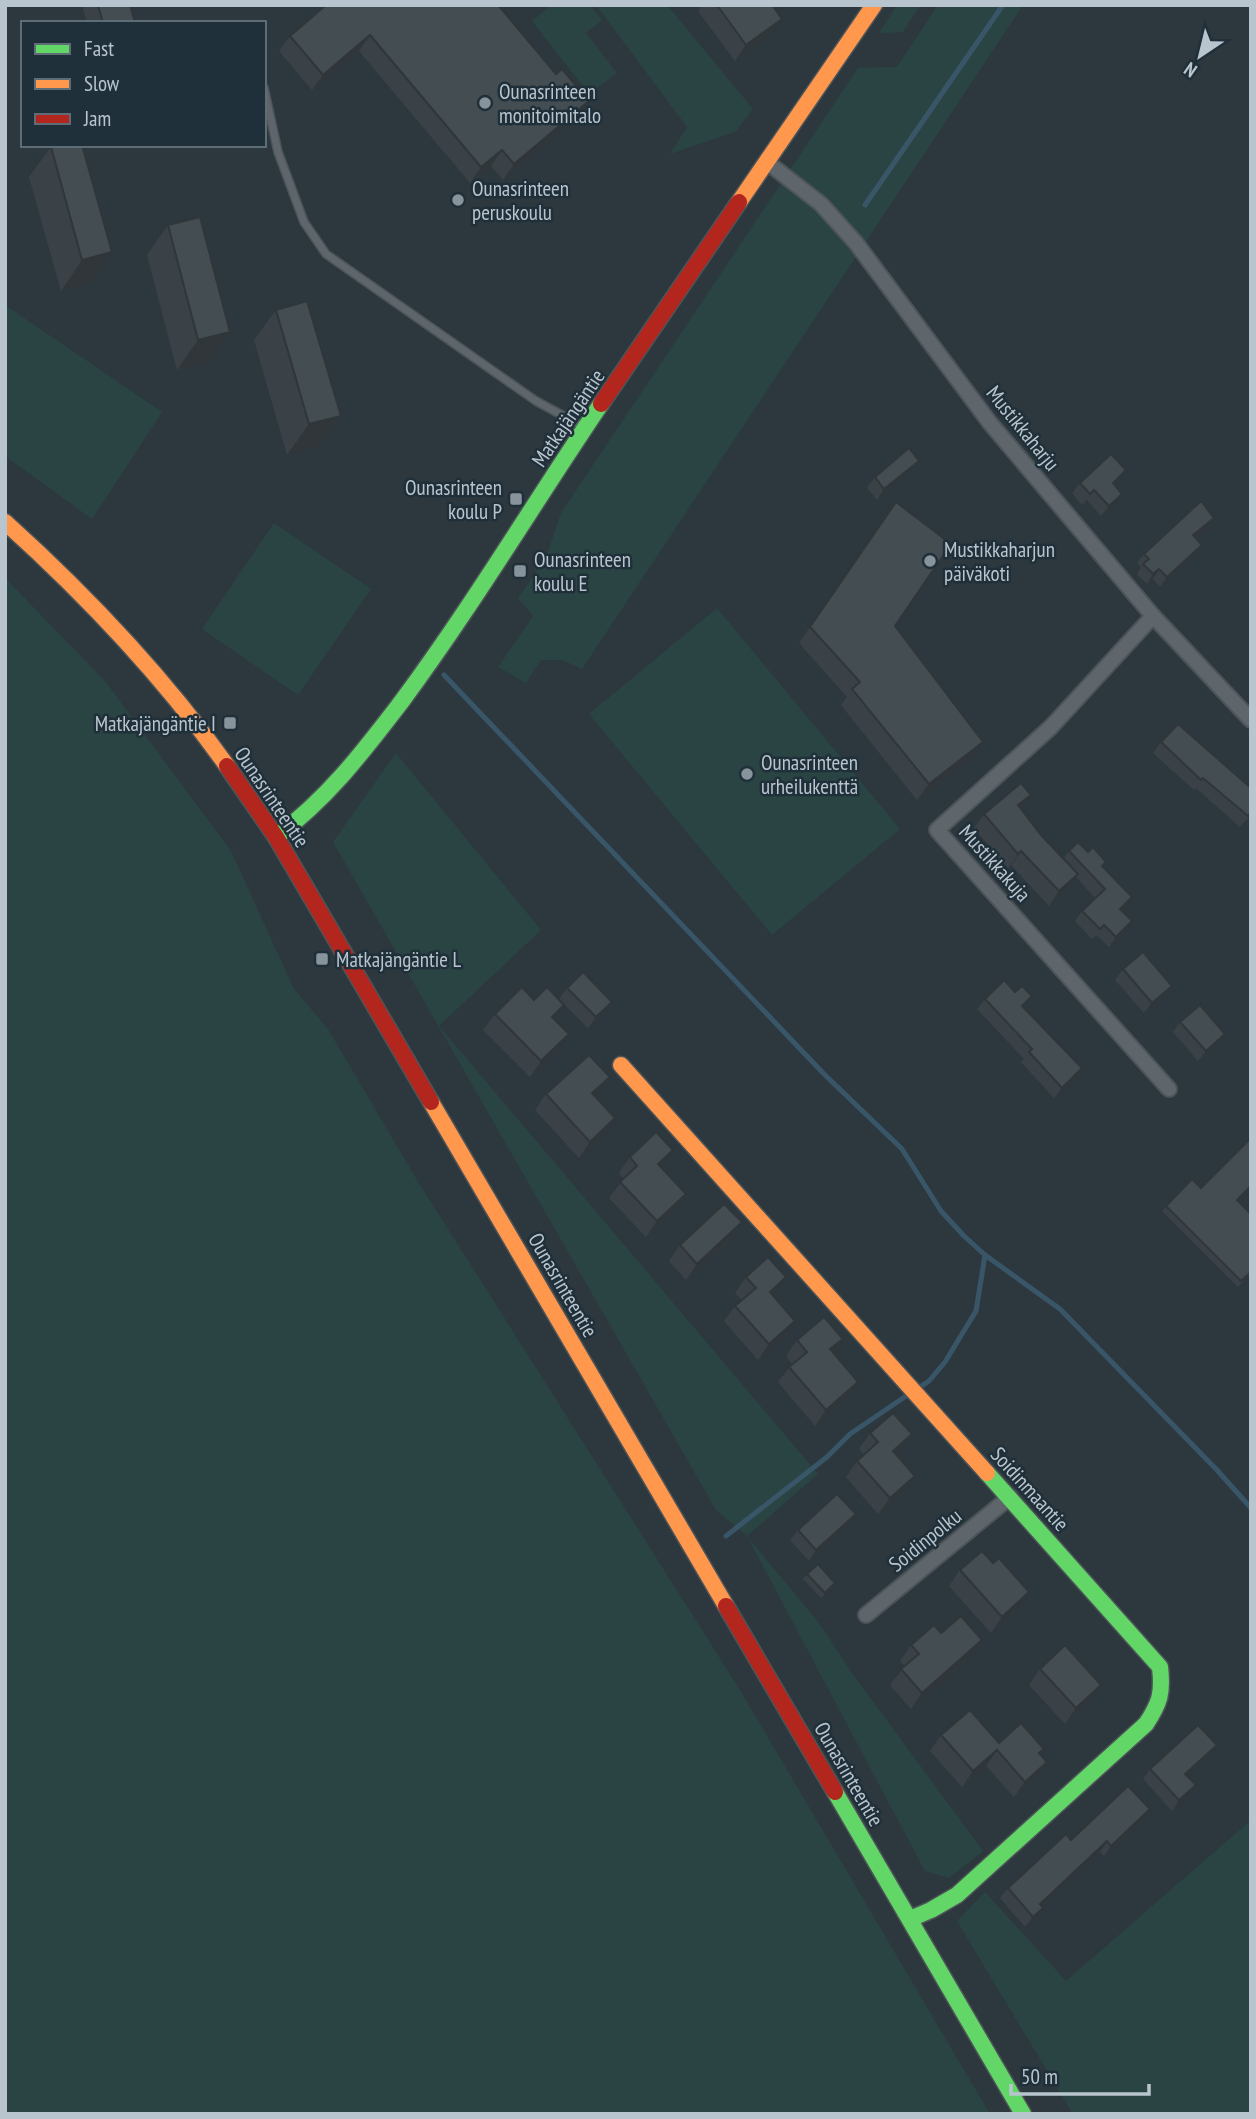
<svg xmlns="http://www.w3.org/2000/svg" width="1256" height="2119" font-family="'PT Sans Narrow',sans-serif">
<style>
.green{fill:#2a4443}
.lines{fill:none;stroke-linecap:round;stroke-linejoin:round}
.stream{stroke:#395669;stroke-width:5}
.lane-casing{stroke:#4c5458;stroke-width:10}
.street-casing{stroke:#4c5458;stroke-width:18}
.fast-casing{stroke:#4c5458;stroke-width:19}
.slow-casing{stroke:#4c5458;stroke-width:19}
.jam-casing{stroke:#4c5458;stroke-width:19}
.lane{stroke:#5e666c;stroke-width:7}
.street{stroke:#5e666c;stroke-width:14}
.fast{stroke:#63d668;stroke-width:16}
.slow{stroke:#ff974d;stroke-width:16}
.jam{stroke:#b3261e;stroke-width:16}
.wall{fill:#3a4247}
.shaded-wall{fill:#303639}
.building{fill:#444d52;stroke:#303639;stroke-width:2}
.poi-dot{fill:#88949c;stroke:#20303a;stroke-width:2.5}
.labels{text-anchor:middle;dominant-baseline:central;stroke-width:5;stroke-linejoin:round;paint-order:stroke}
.poi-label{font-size:21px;fill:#b9c5ce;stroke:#20303a;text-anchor:start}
.street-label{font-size:21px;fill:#b9c5ce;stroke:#20303a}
</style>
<rect width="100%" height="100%" fill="#2d383e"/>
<!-- green -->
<g class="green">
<polygon points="552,5 590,5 602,20 586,33 617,73 589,94 532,21"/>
<polygon points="596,5 667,5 753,109 735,132 670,154 687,127"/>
<polygon points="897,5 920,5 903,32 879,33"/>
<polygon points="938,5 1023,5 582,669 562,660 541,660 526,683 498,667 533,616 518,598 546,558 561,513 858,68 897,67"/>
<polygon points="5,305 162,412 92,519 5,456"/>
<polygon points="274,523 371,589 298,695 202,629"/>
<polygon points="5,578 105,681 231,851 294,989 328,1029 417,1180 740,1690 990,2114 5,2114"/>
<polygon points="717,608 900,829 772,935 589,714"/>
<polygon points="396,753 541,930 439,1026 818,1474 747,1536 819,1623 852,1673 983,1851 949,1878 925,1871 747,1536 716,1510 333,842"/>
<polygon points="1251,1820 1251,2114 1073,2114 957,1921 985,1892 1066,1981"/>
</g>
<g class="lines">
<!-- stream -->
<g class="stream">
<polyline points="865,205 1003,5"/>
<polyline points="444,675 824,1074 902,1149 941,1211 964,1236 985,1255 1060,1309 1216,1469 1251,1508"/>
<polyline points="917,1389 929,1381 945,1362 976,1311 985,1255"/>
<polyline points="726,1536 827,1457 850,1434 909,1394"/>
</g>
<!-- lane casing -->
<g class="lane-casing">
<polyline id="lane" points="264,88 278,152 304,222 326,254 536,401 582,426"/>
</g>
<!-- street casing -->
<g class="street-casing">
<g id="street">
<polyline points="767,162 821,204 856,243 990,423 1153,616 1251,720"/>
<polyline points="1153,616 1051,727 937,830 1169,1089"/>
<polyline points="866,1615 1010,1497"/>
</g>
</g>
<!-- fast casing -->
<g class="fast-casing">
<g id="fast">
<path d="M276,837C329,797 362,753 402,701C473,605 534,503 601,404"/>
<polyline points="835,1792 1023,2114"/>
<path d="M910,1919L931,1910L957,1895L1146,1724C1160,1703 1163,1693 1160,1667L987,1473"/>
</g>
</g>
<!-- slow casing -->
<g class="slow-casing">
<g id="slow">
<polyline points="739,202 874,5"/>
<path d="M5,522C87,596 163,676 227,766"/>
<polyline points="621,1065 987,1473"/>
<polyline points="431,1102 726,1606"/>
</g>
</g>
<!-- jam casing -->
<g class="jam-casing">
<g id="jam">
<polyline points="601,404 739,202"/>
<polyline points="227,766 276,837 431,1102"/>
<polyline points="726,1606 835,1792"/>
</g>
</g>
<!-- lane -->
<use href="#lane" class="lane"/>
<!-- street -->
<use href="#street" class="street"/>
<!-- fast -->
<use href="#fast" class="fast"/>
<!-- slow -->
<use href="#slow" class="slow"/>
<!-- jam -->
<use href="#jam" class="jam"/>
</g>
<!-- wall -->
<g class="wall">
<polygon points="82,5 130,5 135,23 87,23"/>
<polygon points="326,5 556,74 589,101 578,117 503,180 491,166 470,183 359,51 312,90 279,51 290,36"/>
<polygon points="702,5 772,5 771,35 735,61 698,11"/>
<polygon points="51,147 90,282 61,291 29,177"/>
<polygon points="168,225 230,332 209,362 177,370 147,255"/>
<polygon points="276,310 341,416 320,446 287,455 254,340"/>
<polygon points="911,471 877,500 867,488 875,477"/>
<polygon points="1119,481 1114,485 1115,504 1101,516 1087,500 1082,505 1072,493 1080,483"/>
<polygon points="896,502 895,626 983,742 972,757 917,800 841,705 847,697 799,643"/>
<polygon points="1214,518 1208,528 1195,538 1196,555 1160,587 1153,579 1147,584 1137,574 1141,567 1137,563 1144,554"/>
<polygon points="1161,742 1251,815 1240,827 1196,788 1194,790 1153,753"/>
<polygon points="1021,809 1041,835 1063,859 1069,851 1088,852 1106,862 1103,867 1132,897 1121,911 1124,932 1109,947 1097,935 1092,939 1075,921 1082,911 1095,898 1076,877 1068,888 1049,906 1011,865 1008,868 974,828 984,814"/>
<polygon points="1123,969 1172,986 1164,997 1144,1013 1115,980"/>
<polygon points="567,988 604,1013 588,1028 559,999"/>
<polygon points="985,999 1024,1008 1075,1079 1054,1098 1021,1062 1024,1059 977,1009"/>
<polygon points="534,1000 554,1019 558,1050 530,1077 483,1030 495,1014"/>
<polygon points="1180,1022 1225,1034 1217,1045 1198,1061 1173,1032"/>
<polygon points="610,1077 595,1097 615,1118 604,1134 579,1158 535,1110 546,1094"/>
<polygon points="630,1157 660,1167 686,1194 675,1210 646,1237 609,1198 624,1179 619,1173"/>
<polygon points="1201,1188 1237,1201 1251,1214 1251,1279 1248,1276 1238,1287 1162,1211 1166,1206"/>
<polygon points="742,1222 731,1238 686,1280 669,1261 680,1245"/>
<polygon points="746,1277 775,1293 773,1296 795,1321 784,1337 758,1360 724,1321 735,1306 742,1300 735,1293"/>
<polygon points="797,1340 833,1353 847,1398 815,1426 778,1382 792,1364 786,1356"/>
<polygon points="870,1433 912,1434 901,1450 896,1454 904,1492 878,1514 846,1477 857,1461 864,1454 859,1449"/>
<polygon points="849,1525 809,1561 790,1540 798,1530"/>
<polygon points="960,1570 1018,1608 991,1633 949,1586"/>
<polygon points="807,1574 835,1583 831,1589 821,1598 803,1579"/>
<polygon points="941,1633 982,1640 971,1656 911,1709 890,1685 905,1666 900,1661 911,1645"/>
<polygon points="1040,1669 1090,1701 1065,1724 1029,1685"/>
<polygon points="941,1735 999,1743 1040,1755 1047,1762 1036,1778 1014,1797 986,1766 962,1787 930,1751"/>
<polygon points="1209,1756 1187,1776 1188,1796 1172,1811 1143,1779 1150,1769"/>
<polygon points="1143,1820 1104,1856 1100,1852 1042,1906 1043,1908 1036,1918 1025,1927 1000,1898 1008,1888 1071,1840"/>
</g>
<!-- shaded-wall -->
<g class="shaded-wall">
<polygon points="782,19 771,35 735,61 746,45"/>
<polygon points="370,35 359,51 312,90 323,75"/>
<polygon points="589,101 578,117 503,180 514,164"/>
<polygon points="502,150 491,166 470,183 481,167"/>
<polygon points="112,252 90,282 61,291 82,260"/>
<polygon points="230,332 209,362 177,370 198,340"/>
<polygon points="341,416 320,446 287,455 309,424"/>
<polygon points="919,461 911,471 877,500 884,489"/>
<polygon points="1126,470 1119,481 1105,493 1113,483"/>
<polygon points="1122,494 1115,504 1101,516 1109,506"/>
<polygon points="1214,518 1208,528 1186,545 1193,535"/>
<polygon points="1202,545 1196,555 1160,587 1167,577"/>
<polygon points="1159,569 1153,579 1147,584 1153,574"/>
<polygon points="983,742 972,757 917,800 929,784"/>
<polygon points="1031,795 1021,809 1018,805"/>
<polygon points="1021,851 1011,865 1008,868 1018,854"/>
<polygon points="1078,874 1068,888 1049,906 1059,891"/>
<polygon points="1132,897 1125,908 1112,920 1120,909"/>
<polygon points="1132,921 1124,932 1109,947 1116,937"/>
<polygon points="1172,986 1164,997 1144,1013 1152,1003"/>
<polygon points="612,1002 604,1013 588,1028 596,1017"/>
<polygon points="569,1034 558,1050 530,1077 541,1061"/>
<polygon points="1225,1034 1217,1045 1198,1061 1206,1051"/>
<polygon points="1082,1068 1075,1079 1054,1098 1062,1088"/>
<polygon points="610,1077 599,1093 581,1109 592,1093"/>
<polygon points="615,1118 604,1134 579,1158 590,1142"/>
<polygon points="673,1150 662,1165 647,1179 658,1164"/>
<polygon points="686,1194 675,1210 646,1237 657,1221"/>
<polygon points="742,1222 731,1238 686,1280 697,1264"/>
<polygon points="786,1277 775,1293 759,1308 770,1292"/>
<polygon points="795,1321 784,1337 758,1360 769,1344"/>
<polygon points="843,1339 831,1355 830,1349"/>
<polygon points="858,1382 847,1398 815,1426 826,1410"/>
<polygon points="912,1434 901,1450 882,1467 893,1451"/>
<polygon points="915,1476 904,1492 878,1514 890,1498"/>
<polygon points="856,1514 849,1525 809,1561 816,1550"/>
<polygon points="1029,1592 1018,1608 991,1633 1002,1617"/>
<polygon points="982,1640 971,1656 911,1709 922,1693"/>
<polygon points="1101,1685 1090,1701 1065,1724 1076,1708"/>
<polygon points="1217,1745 1209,1756 1178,1784 1185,1774"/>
<polygon points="997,1750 986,1766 962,1787 973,1771"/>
<polygon points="1047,1762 1036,1778 1014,1797 1025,1782"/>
<polygon points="1196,1785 1188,1796 1172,1811 1179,1800"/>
<polygon points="1150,1809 1143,1820 1104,1856 1111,1846"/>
<polygon points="1107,1841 1100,1852 1033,1915 1040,1904"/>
<polygon points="1043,1908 1036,1918 1025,1927 1033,1917"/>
</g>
<!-- building -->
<g class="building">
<polygon points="98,5 130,5 135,23 103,23"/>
<polygon points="326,5 498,5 556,74 562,69 589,101 514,164 502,150 481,167 370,35 323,75 290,36"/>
<polygon points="717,5 772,5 782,19 746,45"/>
<polygon points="56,145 82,145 112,252 82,260 51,147"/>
<polygon points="200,217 230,332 198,340 168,225"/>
<polygon points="307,301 341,416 309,424 276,310"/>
<polygon points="909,448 919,461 884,489 875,477"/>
<polygon points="1111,454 1126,470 1113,483 1122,494 1109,506 1094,490 1090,494 1080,483"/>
<polygon points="1201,501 1214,518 1193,535 1202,545 1167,577 1159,569 1153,574 1143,564 1149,559 1144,554"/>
<polygon points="896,502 951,544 895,626 983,742 929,784 852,689 860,682 810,627"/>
<polygon points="1178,724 1251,788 1251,813 1248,816 1203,778 1201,780 1161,742"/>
<polygon points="1021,783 1031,795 1018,805 1041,835 1078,874 1059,891 1021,851 1018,854 984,814"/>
<polygon points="1078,842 1088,852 1093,847 1106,862 1102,866 1132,897 1120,909 1132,921 1116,937 1104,925 1100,929 1082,911 1105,889 1069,851"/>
<polygon points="1143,952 1172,986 1152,1003 1123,969"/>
<polygon points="583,972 612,1002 596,1017 567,988"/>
<polygon points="1004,980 1015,992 1022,986 1032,996 1022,1006 1082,1068 1062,1088 1029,1052 1032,1049 985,999"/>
<polygon points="522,987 534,1000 547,987 564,1005 552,1017 569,1034 541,1061 495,1014"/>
<polygon points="1200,1005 1225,1034 1206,1051 1180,1022"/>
<polygon points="589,1055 610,1077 592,1093 615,1118 590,1142 546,1094"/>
<polygon points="656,1132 673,1150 658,1164 686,1194 657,1221 620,1182 637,1166 630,1157"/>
<polygon points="1251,1138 1251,1186 1237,1200 1251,1214 1251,1272 1241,1281 1166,1206 1192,1179 1201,1188"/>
<polygon points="724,1204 742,1222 697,1264 680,1245"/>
<polygon points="768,1257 786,1277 770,1292 795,1321 769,1344 735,1306 756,1288 746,1277"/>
<polygon points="824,1317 843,1339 830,1349 858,1382 826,1410 789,1367 807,1352 797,1340"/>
<polygon points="893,1413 912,1434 893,1451 915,1476 890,1498 857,1461 878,1442 870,1433"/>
<polygon points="837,1494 856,1514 816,1550 798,1530"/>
<polygon points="982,1551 993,1563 999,1558 1029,1592 1002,1617 960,1570"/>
<polygon points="818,1564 835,1583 825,1593 807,1574"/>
<polygon points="961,1616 982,1640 922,1693 901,1669 919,1654 911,1645 934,1625 941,1633"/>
<polygon points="1065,1645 1101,1685 1076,1708 1040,1669"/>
<polygon points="970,1710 999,1743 1021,1723 1044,1749 1039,1753 1047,1762 1025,1782 997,1750 973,1771 941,1735"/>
<polygon points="1198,1725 1217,1745 1185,1774 1196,1785 1179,1800 1150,1769"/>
<polygon points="1128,1786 1150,1809 1111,1846 1107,1841 1040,1904 1043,1908 1033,1917 1008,1888 1066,1834 1071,1840"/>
</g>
<!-- markers -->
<g class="poi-dot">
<circle cx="485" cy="103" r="7"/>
<circle cx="458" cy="200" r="7"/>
<rect x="509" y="492" width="14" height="14" rx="3.5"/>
<circle cx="930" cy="561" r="7"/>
<rect x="513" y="564" width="14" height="14" rx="3.5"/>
<rect x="223" y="716" width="14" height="14" rx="3.5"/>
<circle cx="747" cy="774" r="7"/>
<rect x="315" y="952" width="14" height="14" rx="3.5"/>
</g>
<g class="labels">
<!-- poi labels -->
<g class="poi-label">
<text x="499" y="91">Ounasrinteen<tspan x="499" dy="24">monitoimitalo</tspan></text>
<text x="472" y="188">Ounasrinteen<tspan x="472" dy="24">peruskoulu</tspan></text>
<text x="502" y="487" text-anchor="end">Ounasrinteen<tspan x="502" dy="24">koulu P</tspan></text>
<text x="944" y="549">Mustikkaharjun<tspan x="944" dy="24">päiväkoti</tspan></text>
<text x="534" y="559">Ounasrinteen<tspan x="534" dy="24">koulu E</tspan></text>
<text x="216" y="723" text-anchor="end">Matkajängäntie I</text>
<text x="761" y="762">Ounasrinteen<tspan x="761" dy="24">urheilukenttä</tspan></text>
<text x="336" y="959">Matkajängäntie L</text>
</g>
<!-- street labels -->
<g class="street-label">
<text transform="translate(568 418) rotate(-56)">Matkajängäntie</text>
<text transform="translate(1023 428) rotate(51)">Mustikkaharju</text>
<text transform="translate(272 797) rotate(56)">Ounasrinteentie</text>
<text transform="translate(995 863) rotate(48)">Mustikkakuja</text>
<text transform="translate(563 1285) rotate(60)">Ounasrinteentie</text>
<text transform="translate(1030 1489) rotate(48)">Soidinmaantie</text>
<text transform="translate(925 1540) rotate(-39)">Soidinpolku</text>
<text transform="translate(849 1774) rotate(60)">Ounasrinteentie</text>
</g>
</g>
<!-- border -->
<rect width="1256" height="2119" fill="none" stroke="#b9c5ce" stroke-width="14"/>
<!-- legend -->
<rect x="21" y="21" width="245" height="126" fill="#20303a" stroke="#5d6c75" stroke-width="2"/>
<rect x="35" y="44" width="35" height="10" fill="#63d668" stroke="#5d6c75" stroke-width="2"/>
<text x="84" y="56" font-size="21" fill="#b9c5ce">Fast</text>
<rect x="35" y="79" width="35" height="10" fill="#ff974d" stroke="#5d6c75" stroke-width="2"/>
<text x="84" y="91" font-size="21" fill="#b9c5ce">Slow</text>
<rect x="35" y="114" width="35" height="10" fill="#b3261e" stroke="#5d6c75" stroke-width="2"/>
<text x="84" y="126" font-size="21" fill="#b9c5ce">Jam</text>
<!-- north arrow -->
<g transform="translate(1200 56) rotate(215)" stroke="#20303a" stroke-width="5" paint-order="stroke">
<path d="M0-5L12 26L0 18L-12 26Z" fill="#b9c5ce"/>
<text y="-10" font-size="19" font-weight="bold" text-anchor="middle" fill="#b9c5ce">N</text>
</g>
<!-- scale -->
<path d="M1011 2084v10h138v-10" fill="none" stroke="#b9c5ce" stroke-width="3.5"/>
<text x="1021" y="2084" font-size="21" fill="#b9c5ce" stroke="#20303a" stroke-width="5" paint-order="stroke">50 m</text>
</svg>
